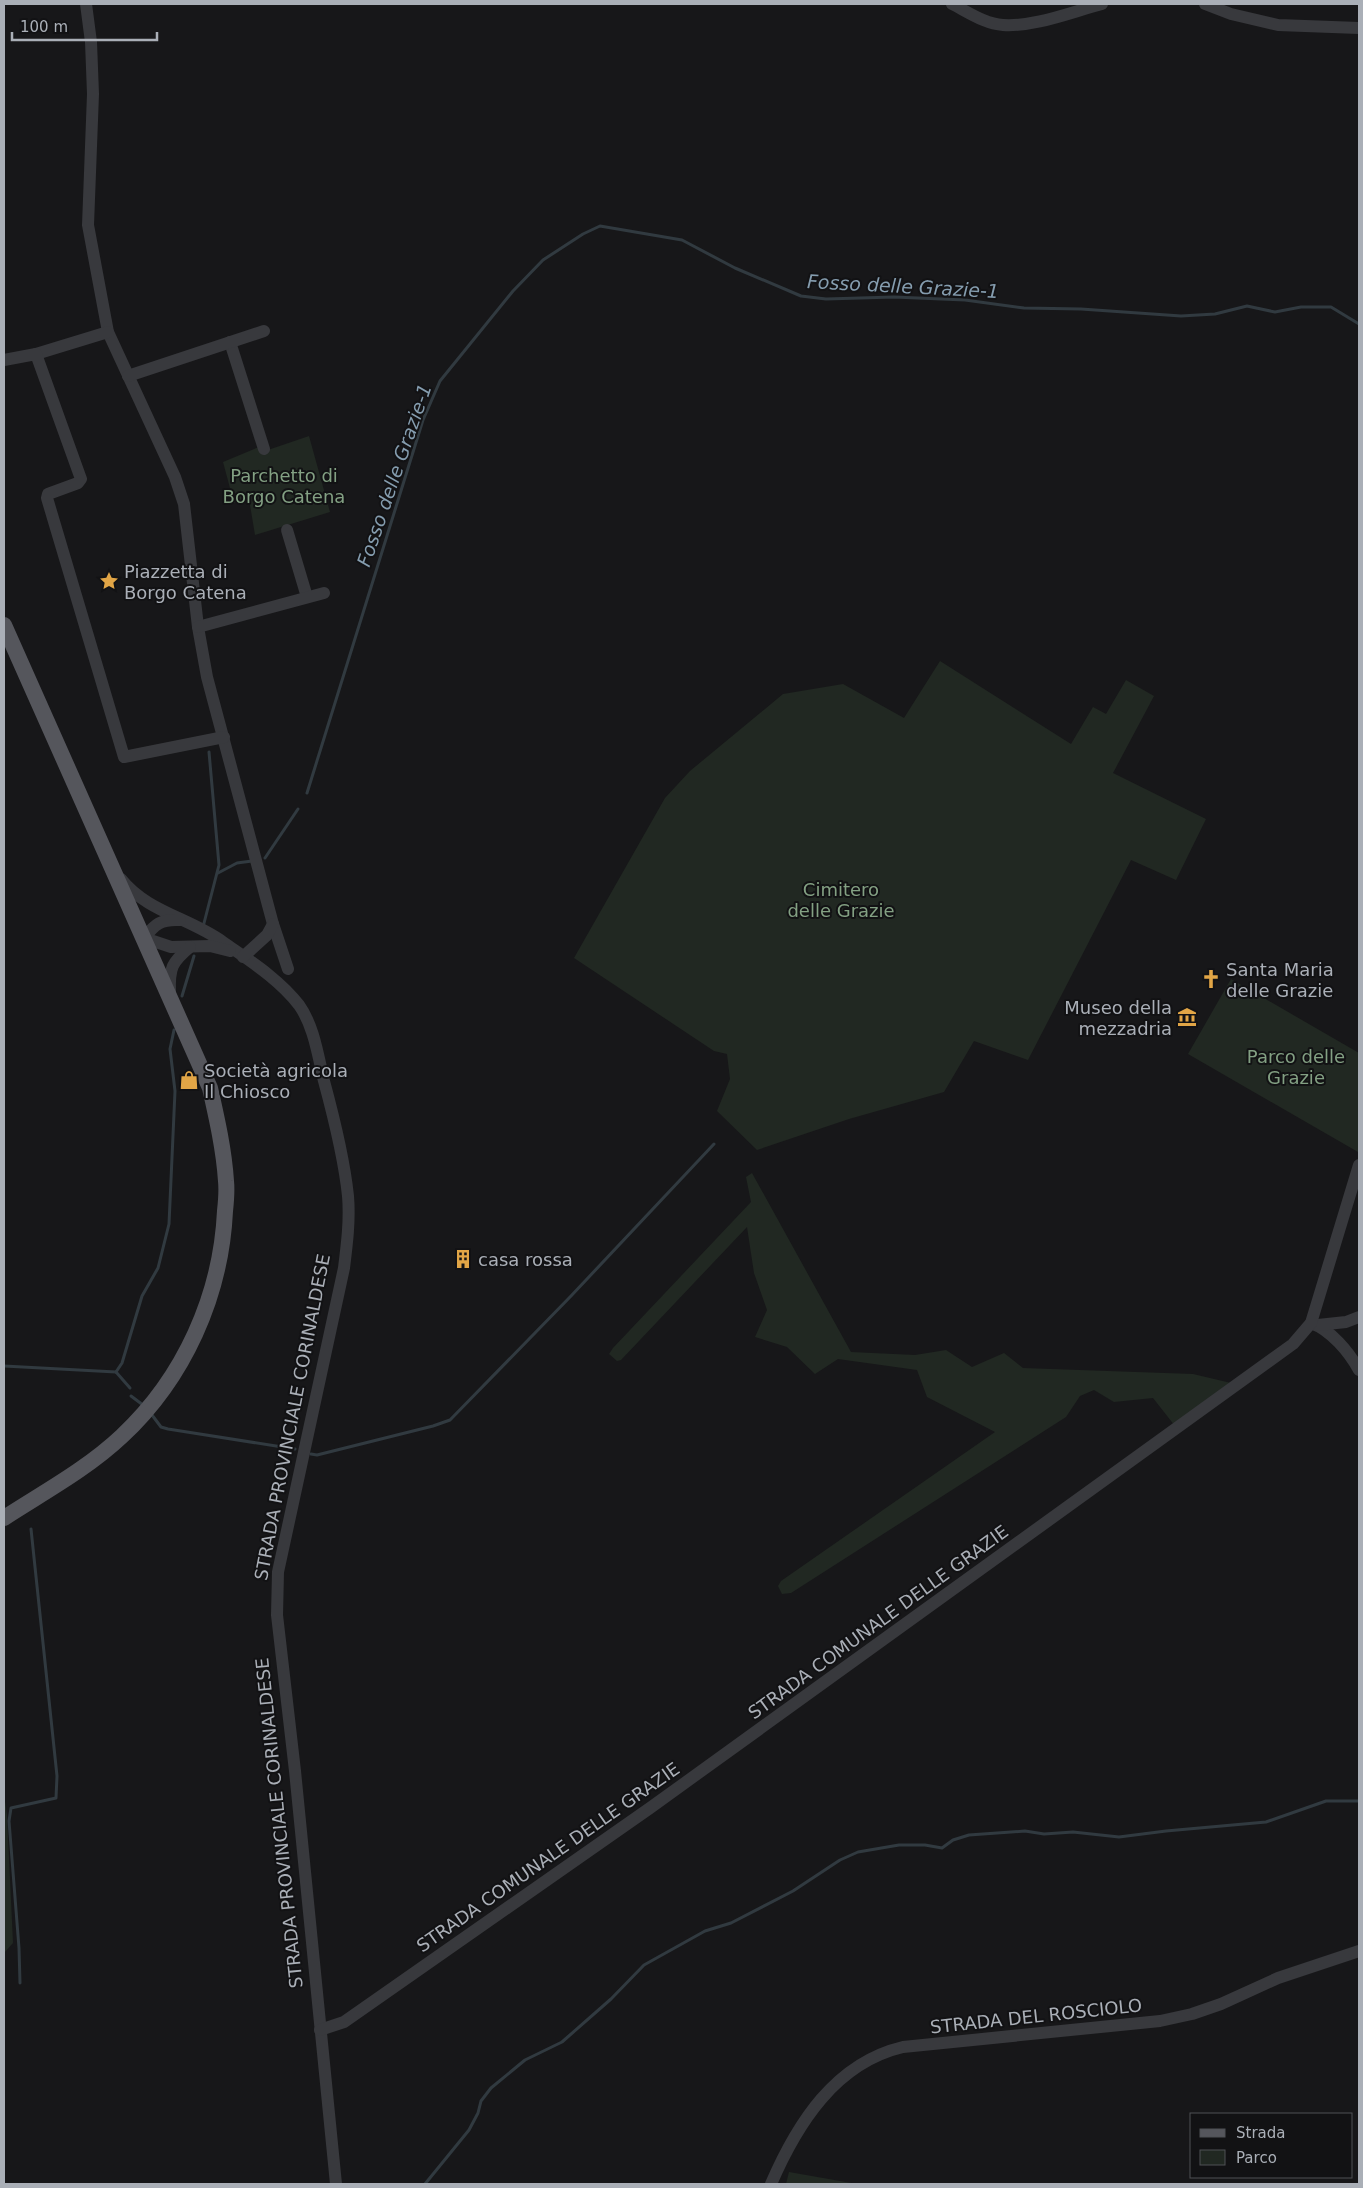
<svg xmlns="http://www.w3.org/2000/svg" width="1363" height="2188" font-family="'DejaVu Sans',sans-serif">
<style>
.green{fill:#212822}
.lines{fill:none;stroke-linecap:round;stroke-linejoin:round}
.stream{stroke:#313a40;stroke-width:3}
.minor{stroke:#38393d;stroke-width:12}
.major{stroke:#55565c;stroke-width:16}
.labels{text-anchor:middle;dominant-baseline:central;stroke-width:4;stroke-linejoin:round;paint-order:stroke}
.park-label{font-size:18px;fill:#83a083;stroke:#121214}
.poi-label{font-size:18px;fill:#aaafb7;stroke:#121214;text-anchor:start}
.street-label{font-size:18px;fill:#aaafb7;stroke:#121214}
.water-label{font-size:19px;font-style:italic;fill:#859daf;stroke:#121214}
</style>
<rect width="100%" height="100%" fill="#171719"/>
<!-- green -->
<g class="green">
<polygon points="309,436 330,512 255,535 249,499 234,503 223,462 259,447 262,452"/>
<polygon points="940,661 1071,744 1093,707 1106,714 1126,680 1154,696 1113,773 1206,819 1176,880 1131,860 1028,1060 974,1041 944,1092 849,1119 757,1150 717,1111 730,1079 727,1054 714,1051 574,958 665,798 690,771 783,694 843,684 904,718"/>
<polygon points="1231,979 1359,1053 1358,1152 1188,1054"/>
<polygon points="752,1173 851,1352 915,1355 946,1350 972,1367 1004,1353 1023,1368 1193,1374 1231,1383 1175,1426 1153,1398 1114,1402 1094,1390 1080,1396 1066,1417 791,1593 782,1594 778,1586 781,1581 995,1432 927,1397 917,1370 838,1359 815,1374 787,1347 755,1337 767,1310 754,1273 747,1227 621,1360 617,1361 609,1354 613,1348 751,1202 746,1177"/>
<polygon points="4,1794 7,1815 13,1943 4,1953"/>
<polygon points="789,2172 857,2184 786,2184"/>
</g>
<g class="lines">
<!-- stream -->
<g class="stream">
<polyline points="307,793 423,420 440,381 513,291 543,260 583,234 600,226 682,240 735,268 801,296 826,299 894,297 965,300 1024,308 1081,309 1181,316 1215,314 1247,306 1275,312 1301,307 1331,307 1359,324"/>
<polyline points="265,858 298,809"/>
<polyline points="218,873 237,863 252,861"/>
<polyline points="203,927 219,865 209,752"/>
<polyline points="182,996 194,956"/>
<polyline points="4,1366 116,1372"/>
<polyline points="116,1372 122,1363 142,1296 158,1268 169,1224 175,1091 170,1049 174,1030"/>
<polyline points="116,1372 130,1388"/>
<polyline points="131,1396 143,1405"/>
<polyline points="152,1415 161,1427 168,1429 295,1449"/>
<polyline points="311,1454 317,1455 433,1426 450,1420 571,1296 714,1144"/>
<polyline points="20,1983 19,1948 9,1821 11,1808 56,1798 57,1776 31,1529"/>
<polyline points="425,2184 469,2130 478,2113 481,2101 491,2088 525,2060 562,2042 611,1999 644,1965 705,1931 731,1923 793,1891 840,1860 858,1852 899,1845 925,1845 942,1848 953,1840 969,1835 1025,1831 1044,1834 1073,1832 1119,1837 1166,1831 1266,1822 1326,1801 1359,1801"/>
</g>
<!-- minor -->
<g class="minor">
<polyline points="86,4 91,42 93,94 88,225 108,332 175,477 184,504 198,627 207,677 273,924 288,969"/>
<path d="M952,4C968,12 985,24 1003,25C1035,27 1071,12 1102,4"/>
<polyline points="1205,4 1231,14 1278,25 1359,28"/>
<polyline points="230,342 264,449"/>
<polyline points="36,354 108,332"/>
<polyline points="4,360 36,354 81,479 78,483 48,494 47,498 124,757 224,737"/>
<polyline points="128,376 264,331"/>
<polyline points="287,530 307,597"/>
<polyline points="198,627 324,593"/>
<path d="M121,879C147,912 190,918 223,942C250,961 279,979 299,1005C314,1026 318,1056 324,1081C334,1118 344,1157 348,1196C350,1220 347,1244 344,1268L278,1572L277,1615L295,1771L336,2184"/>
<path d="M180,920C161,919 155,924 144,938L171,947L210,946L230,951"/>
<polyline points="243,957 267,935 273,924"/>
<path d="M170,992C169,968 172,962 190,947"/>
<path d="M1311,1323C1331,1330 1349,1352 1359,1370"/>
<polyline points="1318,1325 1346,1322 1359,1317"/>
<polyline points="320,2030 344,2022 650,1808 1293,1344 1311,1323 1359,1165"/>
<path d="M771,2184C797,2124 835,2063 903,2047L1160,2021L1192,2014L1221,2004L1278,1978L1359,1951"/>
</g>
<!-- major -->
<path class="major" d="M4,625L210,1088C217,1119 224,1150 226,1181C227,1191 226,1202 225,1211C221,1296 184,1378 122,1436C87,1469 44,1492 4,1518"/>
</g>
<!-- icons -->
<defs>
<g id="sight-bare" transform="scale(1.5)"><path d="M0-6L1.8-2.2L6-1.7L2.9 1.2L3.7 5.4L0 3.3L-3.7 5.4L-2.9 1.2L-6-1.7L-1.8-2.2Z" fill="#e1a546" stroke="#121214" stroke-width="2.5" paint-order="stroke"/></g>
<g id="church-bare" transform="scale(1.5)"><path d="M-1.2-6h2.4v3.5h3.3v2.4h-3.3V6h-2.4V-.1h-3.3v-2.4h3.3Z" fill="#e1a546" stroke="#121214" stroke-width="2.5" paint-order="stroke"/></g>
<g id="museum-bare" transform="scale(1.5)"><path d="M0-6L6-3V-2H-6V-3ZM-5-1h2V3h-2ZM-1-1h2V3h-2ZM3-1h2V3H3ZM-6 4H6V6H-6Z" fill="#e1a546" stroke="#121214" stroke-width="2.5" paint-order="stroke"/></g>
<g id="shop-bare" transform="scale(1.5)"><path d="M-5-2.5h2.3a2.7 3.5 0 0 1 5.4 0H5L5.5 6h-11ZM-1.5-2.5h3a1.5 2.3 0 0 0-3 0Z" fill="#e1a546" stroke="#121214" stroke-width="2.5" paint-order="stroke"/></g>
<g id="building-bare" transform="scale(1.5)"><path d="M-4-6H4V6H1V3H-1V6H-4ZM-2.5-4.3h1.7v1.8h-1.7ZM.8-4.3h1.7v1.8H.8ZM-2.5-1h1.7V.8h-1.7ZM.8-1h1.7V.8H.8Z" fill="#e1a546" stroke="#121214" stroke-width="2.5" paint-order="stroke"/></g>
</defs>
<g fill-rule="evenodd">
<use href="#sight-bare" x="109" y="581"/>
<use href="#church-bare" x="1211" y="979"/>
<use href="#museum-bare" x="1187" y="1017"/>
<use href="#shop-bare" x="189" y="1080"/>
<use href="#building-bare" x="463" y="1259"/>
</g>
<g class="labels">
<!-- park labels -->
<g class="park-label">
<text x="284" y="475">Parchetto di<tspan x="284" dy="21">Borgo Catena</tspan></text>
<text x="841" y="889">Cimitero<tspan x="841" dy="21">delle Grazie</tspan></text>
<text x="1296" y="1056">Parco delle<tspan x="1296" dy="21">Grazie</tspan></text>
</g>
<!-- poi labels -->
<g class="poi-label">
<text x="124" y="571">Piazzetta di<tspan x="124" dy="21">Borgo Catena</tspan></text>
<text x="1226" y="969">Santa Maria<tspan x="1226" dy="21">delle Grazie</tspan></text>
<text x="1172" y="1007" text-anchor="end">Museo della<tspan x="1172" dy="21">mezzadria</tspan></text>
<text x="204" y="1070">Società agricola<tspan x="204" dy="21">Il Chiosco</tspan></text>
<text x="478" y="1259">casa rossa</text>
</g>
<!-- street labels -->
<g class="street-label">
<text transform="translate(292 1417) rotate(-79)">STRADA PROVINCIALE CORINALDESE</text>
<text transform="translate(878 1622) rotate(-36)">STRADA COMUNALE DELLE GRAZIE</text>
<text transform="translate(279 1823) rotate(-96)">STRADA PROVINCIALE CORINALDESE</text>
<text transform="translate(548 1857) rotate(-35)">STRADA COMUNALE DELLE GRAZIE</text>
<text transform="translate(1036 2016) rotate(-6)">STRADA DEL ROSCIOLO</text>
</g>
<!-- water labels -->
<g class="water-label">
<text transform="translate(903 286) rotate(3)">Fosso delle Grazie-1</text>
<text transform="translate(394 475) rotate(-71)">Fosso delle Grazie-1</text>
</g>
</g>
<!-- border -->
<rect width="1363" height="2188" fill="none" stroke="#aaafb7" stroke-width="10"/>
<!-- legend -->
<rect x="1190" y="2113" width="162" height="65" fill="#121214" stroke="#4f5155"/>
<rect x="1200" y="2129" width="25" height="8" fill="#55565c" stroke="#4f5155"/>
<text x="1236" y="2138" font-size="15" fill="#aaafb7">Strada</text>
<rect x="1200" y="2150" width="25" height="15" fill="#212822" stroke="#4f5155"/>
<text x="1236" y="2163" font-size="15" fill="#aaafb7">Parco</text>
<!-- scale -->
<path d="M12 32v8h145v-8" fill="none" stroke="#aaafb7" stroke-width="2.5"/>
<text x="20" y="32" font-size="15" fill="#aaafb7" stroke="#121214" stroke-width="4" paint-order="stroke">100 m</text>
</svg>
